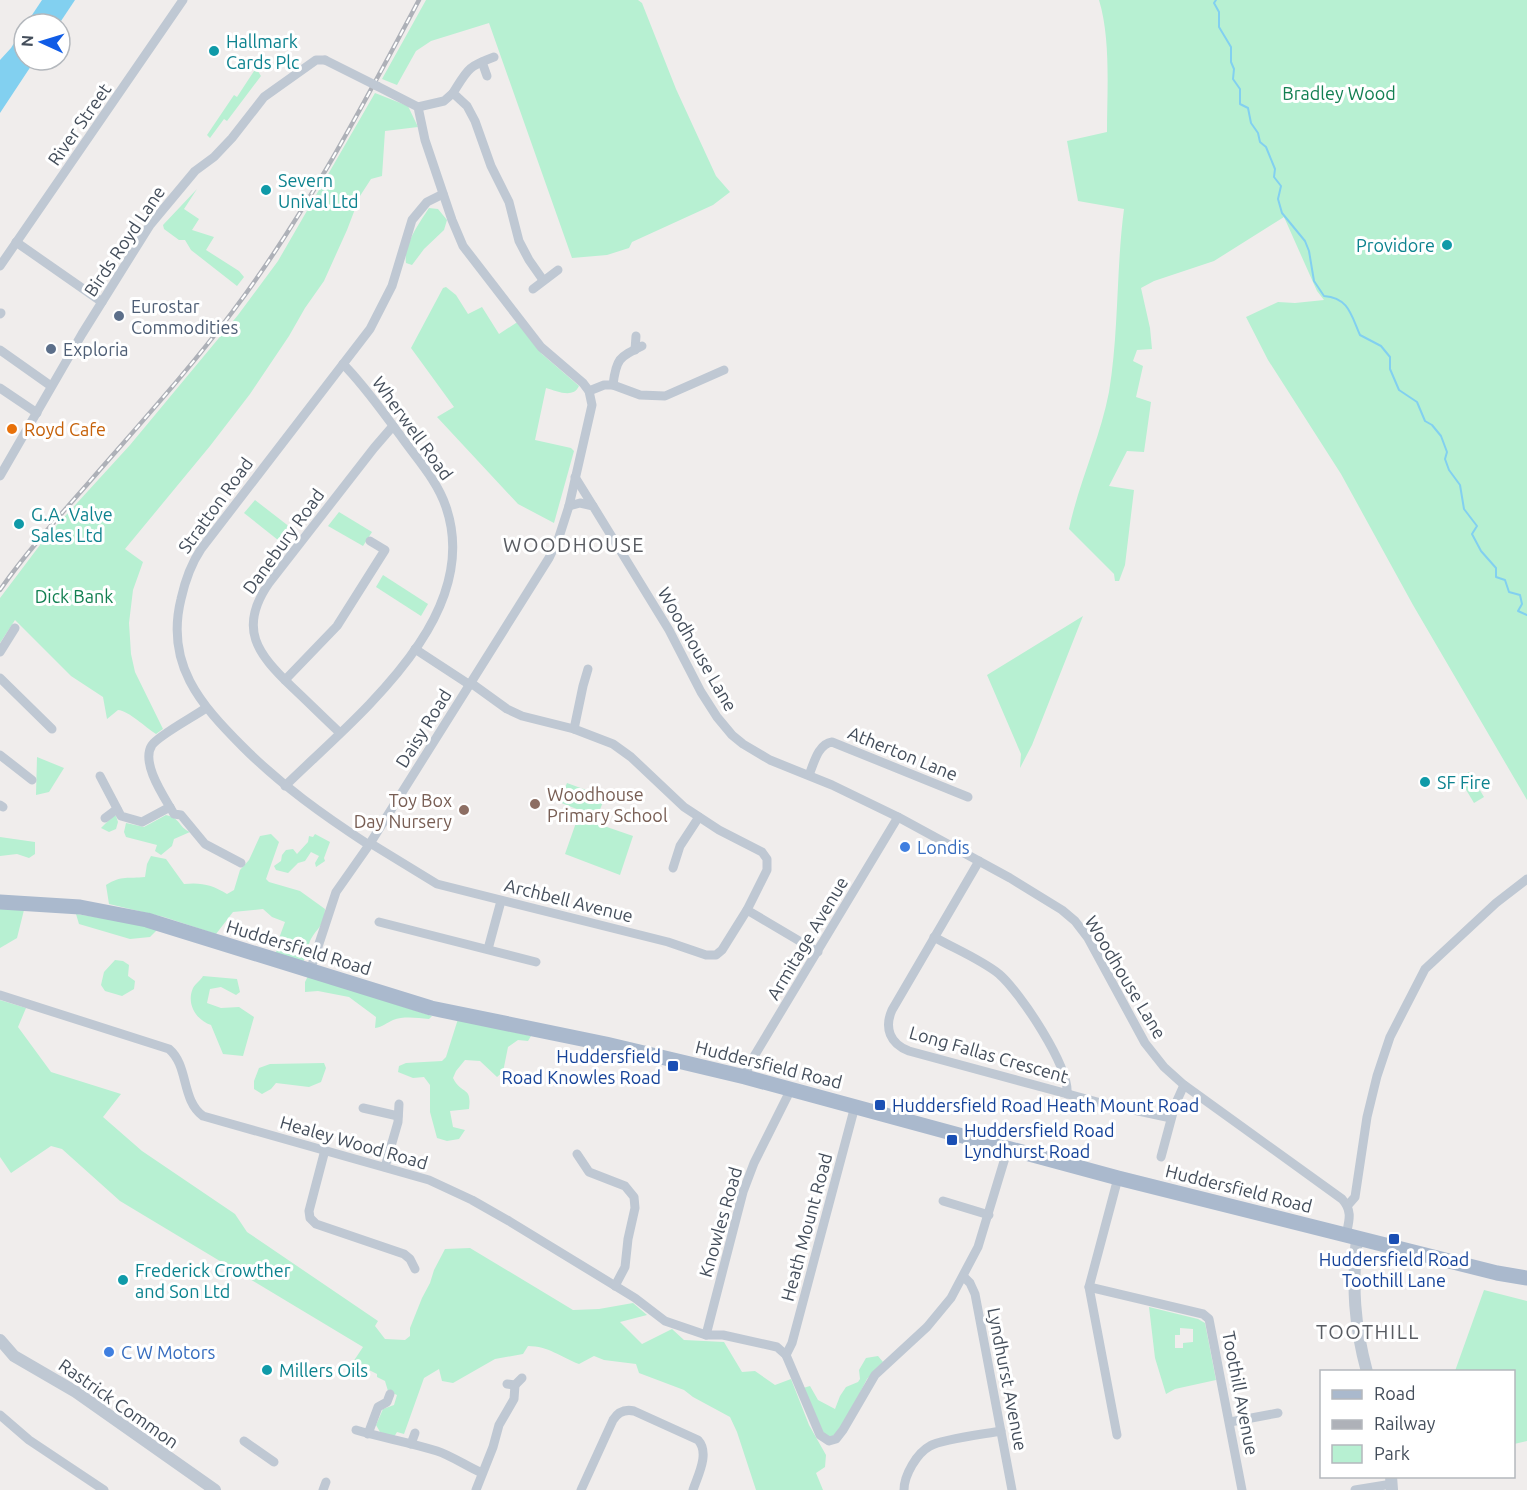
<svg xmlns="http://www.w3.org/2000/svg" width="1527" height="1490" font-family="Ubuntu,sans-serif">
<style>
.green{fill:#b7f0d2;fill-rule:evenodd}
.water{fill:#82d0f0}
.lines{fill:none;stroke-linecap:round;stroke-linejoin:round}
.stream{stroke:#82d0f0;stroke-width:2}
.minor{stroke:#bfc8d3;stroke-width:9}
.tertiary{stroke:#bfc8d3;stroke-width:12}
.primary{stroke:#aab9cd;stroke-width:15}
.rail-casing{stroke:#aeb1b8;stroke-width:4.5}
.rail{stroke:#fff;stroke-width:2;stroke-dasharray:7;stroke-linecap:butt}
.minor-bridge{stroke:#bfc8d3;stroke-width:9}
.culture-dot{fill:#0f9aa8;stroke:#fff;stroke-width:2}
.service-dot{fill:#5c6f8a;stroke:#fff;stroke-width:2}
.food-dot{fill:#e8710a;stroke:#fff;stroke-width:2}
.education-dot{fill:#8d6e63;stroke:#fff;stroke-width:2}
.shop-dot{fill:#3f7fe0;stroke:#fff;stroke-width:2}
.transit-dot{fill:#1a4fb4;stroke:#fff;stroke-width:2}
.labels{text-anchor:middle;dominant-baseline:central;stroke-width:6;stroke-linejoin:round;paint-order:stroke}
.culture-label{font-size:18px;fill:#0d838f;stroke:#fff;text-anchor:start}
.park-label{font-size:18px;fill:#127f51;stroke:#fff}
.street-label{font-size:18px;fill:#444e5b;stroke:#fff}
.service-label{font-size:18px;fill:#4e5e75;stroke:#fff;text-anchor:start}
.food-label{font-size:18px;fill:#c56008;stroke:#fff;text-anchor:start}
.education-label{font-size:18px;fill:#785e54;stroke:#fff;text-anchor:start}
.shop-label{font-size:18px;fill:#366cbe;stroke:#fff;text-anchor:start}
.transit-label{font-size:18px;fill:#164399;stroke:#fff;text-anchor:start}
.neighbourhood-label{font-size:20px;letter-spacing:1.5px;fill:#595c62;stroke:#fff}
</style>
<rect width="100%" height="100%" fill="#f0edec"/>
<!-- green -->
<g class="green">
<polygon points="426,0 638,0 642,3 676,89 716,176 730,192 713,205 632,242 629,248 607,255 572,258 489,23 431,41 416,51 397,85 382,79"/>
<path d="M1099,0H1527V800L1413,605L1341,474L1268,360L1246,317L1278,302L1295,303L1324,300L1317,291L1284,217L1214,261L1154,281L1141,288L1150,328L1152,349L1137,350L1133,361L1143,366L1136,397L1151,402L1144,452L1127,451L1109,486L1134,490L1125,565L1119,581H1115L1114,574L1069,529C1079,482 1100,439 1109,392C1119,332 1116,270 1124,209L1078,201L1067,141L1107,132C1107,92 1111,39 1099,0Z"/>
<polygon points="256,68 261,76 227,121 224,119 210,138 207,135 234,95 237,97"/>
<path d="M375,93L408,106L418,127L385,131L382,176L371,179L360,196L347,230L324,281L305,308L289,336L250,394L210,446L125,549L143,562L133,590L129,623L131,654L135,672L163,729L156,734C145,727 129,711 118,710L107,719L103,697L71,676L15,620L0,643V598L46,537L130,445L238,315L278,261Z"/>
<polygon points="197,189 184,209 199,219 192,230 214,237 206,250 239,271 244,277 237,286 191,250 185,240 179,240 164,229 163,225"/>
<path d="M429,208L438,209L447,220L444,230L424,249L412,265L406,263C403,245 420,222 429,208Z"/>
<path d="M446,287L456,295L468,314L482,307L499,334L519,321L542,354L579,386C573,399 557,391 546,388L535,440L571,448L574,451L554,523L518,504L437,417L454,407L411,348L443,288Z"/>
<polygon points="255,500 295,531 283,544 244,513"/>
<polygon points="339,512 372,532 363,546 328,526"/>
<polygon points="383,575 428,604 421,616 376,587"/>
<polygon points="1083,616 1032,745 1020,768 1021,754 987,675"/>
<polygon points="37,757 64,768 49,792 36,795"/>
<polygon points="1469,772 1484,797 1474,803 1459,778"/>
<polygon points="567,783 605,797 597,817 559,802"/>
<path d="M166,815C181,818 178,827 190,832L174,839L172,846L161,855L155,851L157,845L126,837L124,832L126,823L144,827Z"/>
<polygon points="113,816 116,816 118,822 116,829 109,832 101,828"/>
<polygon points="578,817 633,836 620,875 565,854"/>
<path d="M271,834L279,842L266,879L269,882L300,891L325,909C324,929 314,929 309,944C306,950 307,956 303,962L276,953L278,941L285,922L272,917L263,909L233,912L216,934L164,917L109,904L106,885C122,875 128,879 145,877L147,864L151,856L166,859L184,884C201,882 213,885 227,894L234,890L240,870L249,860L260,836Z"/>
<polygon points="315,834 330,842 324,858 325,861 316,867 315,863 319,856 311,852 305,861 298,863 288,873 276,870 274,866 281,861 282,855 286,850 293,849 297,854 308,842 309,836 313,837"/>
<polygon points="0,837 35,842 35,854 29,858 17,854 0,856"/>
<polygon points="0,906 25,906 17,938 0,948"/>
<polygon points="76,914 134,923 157,930 150,937 130,939 79,924"/>
<polygon points="115,960 123,961 129,965 128,976 135,981 134,989 122,996 105,991 101,985 104,972"/>
<path d="M203,976L237,979L240,992L236,995L221,987L210,989L207,1003L221,1008L239,1007L254,1017L243,1056L223,1054L211,1025C196,1020 186,1004 193,988C195,984 201,980 203,976Z"/>
<path d="M308,976L432,1016L429,1019C417,1018 404,1016 393,1020C386,1023 383,1027 375,1028L376,1017L349,997L318,991L305,992V982Z"/>
<path d="M0,1000L26,1008L18,1027L51,1072L121,1094L103,1117L142,1151L235,1214L247,1232L378,1321L375,1326L385,1339L405,1340L410,1336V1328L422,1298L430,1283L434,1270L445,1249L470,1248L573,1310L599,1309L633,1303L647,1315L620,1322L642,1344L672,1329L684,1340L724,1342L742,1372L755,1371L775,1385L791,1379L809,1425L826,1455L825,1467L816,1473L823,1490H756L737,1432L730,1417L693,1397L684,1390L639,1373L636,1364L604,1360L594,1356L579,1364C561,1357 548,1346 528,1346L523,1354L495,1359L453,1383L442,1381L439,1369L424,1378L404,1434L397,1432L394,1437L380,1432L376,1425L383,1409L394,1405L397,1395L388,1391L385,1381L377,1377V1374L353,1362L363,1347L120,1201L62,1149L51,1146L11,1173L0,1157Z"/>
<path d="M458,1019L531,1036L528,1041L518,1040L508,1047L503,1072L497,1077L480,1061L465,1060L456,1071L453,1078C462,1096 472,1085 469,1109L450,1111L453,1127L465,1130L459,1139L447,1141L437,1138L430,1112V1085L424,1077L413,1078L398,1072L399,1066L406,1063L442,1061L446,1057Z"/>
<polygon points="324,1063 326,1068 321,1082 309,1087 276,1083 271,1089 262,1094 254,1089 254,1081 259,1068 270,1064"/>
<polygon points="1484,1290 1527,1301 1527,1441 1514,1444 1514,1372 1455,1371"/>
<path d="M1149,1307L1198,1319L1205,1323L1216,1380L1175,1389L1166,1394L1155,1358ZM1180,1328L1193,1329V1342L1183,1343V1348H1175V1335H1180Z"/>
<polygon points="878,1356 883,1362 867,1379 844,1424 831,1438 825,1436 803,1388 810,1386 818,1400 835,1409 840,1396 846,1387 858,1382 860,1379 859,1370 866,1358"/>
</g>
<!-- water -->
<g class="water">
<polygon points="42,0 75,0 59,24 26,24"/>
<polygon points="24,27 24,60 35,60 0,113 0,60 11,48"/>
</g>
<g class="lines">
<!-- stream -->
<path class="stream" d="M1216,0L1214,3L1219,12V27L1231,47V62L1234,69L1233,79L1240,89V104L1248,108L1251,123L1258,133L1260,142L1266,147L1275,169L1274,177L1281,186L1278,199L1282,213L1305,241L1309,251L1314,281L1324,296C1349,298 1351,315 1360,335L1381,346L1390,357V369L1399,390L1417,402L1425,421L1432,425L1441,436L1447,452L1445,459L1449,470L1460,485L1464,509L1477,526L1472,534L1481,551L1496,568V577L1505,580L1509,592L1520,595L1522,604L1518,611L1527,615"/>
<!-- minor -->
<g class="minor">
<path d="M494,57C467,67 468,69 453,93L467,106L475,121L491,166L509,202L519,241L529,260L543,280"/>
<polyline points="482,62 487,76"/>
<polyline points="418,107 444,101 453,93"/>
<polyline points="16,242 102,302"/>
<polyline points="0,266 183,0"/>
<polyline points="533,289 558,270"/>
<polyline points="0,314 1,313"/>
<polyline points="0,350 51,386"/>
<polyline points="635,350 636,336"/>
<path d="M613,385C616,359 619,357 642,346"/>
<polyline points="0,388 37,413"/>
<polyline points="589,391 604,385 613,385 640,395 665,396 724,370"/>
<polyline points="0,476 82,334 150,225 195,171 214,157 232,138 264,97 316,60 325,60"/>
<polyline points="575,477 593,506"/>
<path d="M569,506L580,503L593,506L669,630L701,692L717,717L732,735L743,744L770,760L832,785L898,817L1010,878L1062,910L1075,921L1088,938L1145,1043L1164,1067L1184,1085L1342,1199C1353,1211 1349,1221 1346,1235"/>
<polyline points="415,649 470,685"/>
<polyline points="0,652 15,628"/>
<polyline points="0,678 52,729"/>
<polyline points="285,680 337,626 385,550 370,541"/>
<polyline points="471,683 507,709 522,716 574,729 613,744 631,757 684,807 719,830 762,852 767,859 767,870 747,910 818,952"/>
<path d="M206,708C195,716 159,735 152,745C140,763 165,798 174,814L181,815L205,844L241,863"/>
<polyline points="574,729 583,686 588,669"/>
<path d="M339,732C323,717 308,702 292,687C258,654 237,629 269,583L374,448L393,426"/>
<polyline points="0,755 32,780"/>
<path d="M809,775C814,763 818,744 832,742L968,797"/>
<polyline points="100,776 121,816 142,822 170,807"/>
<path d="M285,786C354,718 484,618 446,507C437,480 416,458 400,435C382,411 364,385 343,364"/>
<polyline points="0,805 3,807"/>
<polyline points="105,818 117,809"/>
<polyline points="370,843 437,884 668,942 706,955 716,955 722,950 747,910"/>
<path d="M369,845C323,815 281,785 243,747C200,704 165,664 181,599C185,581 191,564 201,549L370,329L392,286L412,220L427,202L443,194"/>
<path d="M979,861L892,1010C884,1028 890,1044 909,1051L1101,1103L1171,1118"/>
<polyline points="673,868 680,846 699,817"/>
<polyline points="379,922 536,962"/>
<path d="M934,937C955,949 980,959 999,974C1020,992 1070,1067 1067,1094"/>
<polyline points="488,949 501,901"/>
<polyline points="310,971 336,892 369,845 549,558 559,537 569,506 592,405 589,391 583,383 541,347 463,246 452,220 425,140 418,107 377,86"/>
<path d="M0,995L169,1049C189,1066 181,1100 203,1116L429,1180L472,1200L509,1221L635,1298L665,1321L706,1335H723L777,1347L786,1355L820,1435L829,1441L836,1439L843,1430L875,1375L927,1327L951,1298L978,1247L1008,1148"/>
<polyline points="745,1077 750,1063 898,817"/>
<polyline points="363,1108 398,1116"/>
<polyline points="325,1150 309,1211 310,1218 316,1224 404,1254 410,1259 415,1269"/>
<polyline points="577,1154 589,1172 625,1186 634,1197 635,1208 628,1239 625,1267 615,1286"/>
<polyline points="1161,1157 1175,1105 1184,1085"/>
<polyline points="385,1167 398,1122 399,1104"/>
<polyline points="943,1201 989,1215"/>
<polyline points="1348,1205 1355,1197 1367,1117 1377,1076 1390,1037 1425,969 1496,903 1527,879"/>
<polyline points="964,1277 970,1283 975,1294 1012,1490"/>
<polyline points="1089,1287 1203,1314 1209,1319 1242,1490"/>
<polyline points="706,1335 743,1192 754,1163 791,1089"/>
<polyline points="786,1355 792,1343 855,1106"/>
<polyline points="507,1384 515,1385 522,1378"/>
<polyline points="0,1415 29,1440 104,1490"/>
<polyline points="1230,1422 1278,1413"/>
<path d="M356,1430C383,1438 409,1442 437,1451C450,1455 468,1467 482,1473"/>
<polyline points="368,1434 378,1407 387,1402 390,1394"/>
<polyline points="1117,1435 1089,1287 1118,1178"/>
<polyline points="244,1441 274,1462"/>
<polyline points="411,1444 415,1433"/>
<polyline points="323,1490 326,1482"/>
<polyline points="476,1490 493,1447 499,1425 514,1399 515,1385"/>
<path d="M581,1490L613,1420C618,1412 625,1409 634,1411L698,1440C710,1453 698,1475 693,1490"/>
<path d="M904,1490C904,1475 917,1453 930,1446C942,1439 985,1434 1001,1431"/>
<polyline points="1355,1490 1392,1484"/>
</g>
<!-- tertiary -->
<g class="tertiary">
<path d="M1357,1238C1352,1286 1354,1324 1367,1372"/>
<polyline points="0,1340 14,1356 76,1392 215,1490"/>
<polyline points="1391,1476 1392,1490"/>
</g>
<!-- primary -->
<polyline class="primary" points="0,902 80,907 147,920 431,1008 606,1044 745,1077 1118,1178 1497,1273 1527,1278"/>
<!-- rail casing -->
<g class="rail-casing">
<path id="rail" d="M0,590C25,554 55,521 84,488C134,430 187,373 233,311C306,214 362,107 419,0"/>
</g>
<!-- rail -->
<use href="#rail" class="rail"/>
<!-- minor-bridge -->
<polyline class="minor-bridge" points="325,60 377,86"/>
</g>
<!-- markers -->
<g class="culture-dot">
<circle cx="214" cy="51" r="6"/>
<circle cx="266" cy="190" r="6"/>
<circle cx="1447" cy="245" r="6"/>
<circle cx="19" cy="524" r="6"/>
<circle cx="1425" cy="782" r="6"/>
<circle cx="123" cy="1280" r="6"/>
<circle cx="267" cy="1370" r="6"/>
</g>
<g class="service-dot">
<circle cx="119" cy="316" r="6"/>
<circle cx="51" cy="349" r="6"/>
</g>
<circle class="food-dot" cx="12" cy="429" r="6"/>
<g class="education-dot">
<circle cx="535" cy="804" r="6"/>
<circle cx="464" cy="810" r="6"/>
</g>
<g class="shop-dot">
<circle cx="905" cy="847" r="6"/>
<circle cx="109" cy="1352" r="6"/>
</g>
<g class="transit-dot">
<rect x="667" y="1060" width="12" height="12" rx="3"/>
<rect x="874" y="1099" width="12" height="12" rx="3"/>
<rect x="946" y="1134" width="12" height="12" rx="3"/>
<rect x="1388" y="1233" width="12" height="12" rx="3"/>
</g>
<g class="labels">
<!-- culture labels -->
<g class="culture-label">
<text x="226" y="41">Hallmark<tspan x="226" dy="21">Cards Plc</tspan></text>
<text x="278" y="180">Severn<tspan x="278" dy="21">Unival Ltd</tspan></text>
<text x="1435" y="245" text-anchor="end">Providore</text>
<text x="31" y="514">G.A. Valve<tspan x="31" dy="21">Sales Ltd</tspan></text>
<text x="1437" y="782">SF Fire</text>
<text x="135" y="1270">Frederick Crowther<tspan x="135" dy="21">and Son Ltd</tspan></text>
<text x="279" y="1370">Millers Oils</text>
</g>
<!-- park labels -->
<g class="park-label">
<text x="1339" y="93">Bradley Wood</text>
<text x="74" y="596">Dick Bank</text>
</g>
<!-- street labels -->
<g class="street-label">
<text transform="translate(79 124) rotate(-55)">River Street</text>
<text transform="translate(124 241) rotate(-56)">Birds Royd Lane</text>
<text transform="translate(413 428) rotate(54)">Wherwell Road</text>
<text transform="translate(215 505) rotate(-54)">Stratton Road</text>
<text transform="translate(283 541) rotate(-54)">Danebury Road</text>
<text transform="translate(698 649) rotate(60)">Woodhouse Lane</text>
<text transform="translate(423 728) rotate(-58)">Daisy Road</text>
<text transform="translate(903 753) rotate(22)">Atherton Lane</text>
<text transform="translate(569 900) rotate(14)">Archbell Avenue</text>
<text transform="translate(807 938) rotate(-59)">Armitage Avenue</text>
<text transform="translate(299 947) rotate(17)">Huddersfield Road</text>
<text transform="translate(1126 977) rotate(59)">Woodhouse Lane</text>
<text transform="translate(989 1054) rotate(16)">Long Fallas Crescent</text>
<text transform="translate(769 1064) rotate(14)">Huddersfield Road</text>
<text transform="translate(354 1142) rotate(16)">Healey Wood Road</text>
<text transform="translate(1239 1188) rotate(14)">Huddersfield Road</text>
<text transform="translate(720 1222) rotate(-74)">Knowles Road</text>
<text transform="translate(806 1227) rotate(-75)">Heath Mount Road</text>
<text transform="translate(1008 1379) rotate(79)">Lyndhurst Avenue</text>
<text transform="translate(1241 1393) rotate(79)">Toothill Avenue</text>
<text transform="translate(119 1403) rotate(35)">Rastrick Common</text>
</g>
<!-- service labels -->
<g class="service-label">
<text x="131" y="306">Eurostar<tspan x="131" dy="21">Commodities</tspan></text>
<text x="63" y="349">Exploria</text>
</g>
<!-- food labels -->
<g class="food-label">
<text x="24" y="429">Royd Cafe</text>
</g>
<!-- education labels -->
<g class="education-label">
<text x="547" y="794">Woodhouse<tspan x="547" dy="21">Primary School</tspan></text>
<text x="452" y="800" text-anchor="end">Toy Box<tspan x="452" dy="21">Day Nursery</tspan></text>
</g>
<!-- shop labels -->
<g class="shop-label">
<text x="917" y="847">Londis</text>
<text x="121" y="1352">C W Motors</text>
</g>
<!-- transit labels -->
<g class="transit-label">
<text x="661" y="1056" text-anchor="end">Huddersfield<tspan x="661" dy="21">Road Knowles Road</tspan></text>
<text x="892" y="1105">Huddersfield Road Heath Mount Road</text>
<text x="964" y="1130">Huddersfield Road<tspan x="964" dy="21">Lyndhurst Road</tspan></text>
<text x="1394" y="1259" text-anchor="middle">Huddersfield Road<tspan x="1394" dy="21">Toothill Lane</tspan></text>
</g>
<!-- neighbourhood labels -->
<g class="neighbourhood-label">
<text x="574" y="544">WOODHOUSE</text>
<text x="1368" y="1331">TOOTHILL</text>
</g>
</g>
<!-- legend -->
<rect x="1320" y="1370" width="195" height="108" fill="#ffffff" stroke="#b4b8bd" stroke-width="1.5"/>
<rect x="1332" y="1390" width="30" height="9" fill="#aab9cd" stroke="#b4b8bd" stroke-width="1.5"/>
<text x="1374" y="1400" font-size="18" fill="#444e5b">Road</text>
<rect x="1332" y="1420" width="30" height="9" fill="#aeb1b8" stroke="#b4b8bd" stroke-width="1.5"/>
<text x="1374" y="1430" font-size="18" fill="#444e5b">Railway</text>
<rect x="1332" y="1445" width="30" height="18" fill="#b7f0d2" stroke="#b4b8bd" stroke-width="1.5"/>
<text x="1374" y="1460" font-size="18" fill="#444e5b">Park</text>
<!-- north arrow -->
<g transform="translate(42 42) rotate(274)"><circle r="28" fill="#ffffff" stroke="#b4b8bd" stroke-width="1.5"/>
<path d="M0-4.5L10 22L0 15L-10 22Z" fill="#105ce6"/>
<text y="-9" font-size="16" font-weight="bold" text-anchor="middle" fill="#444e5b">N</text>
</g>
</svg>
